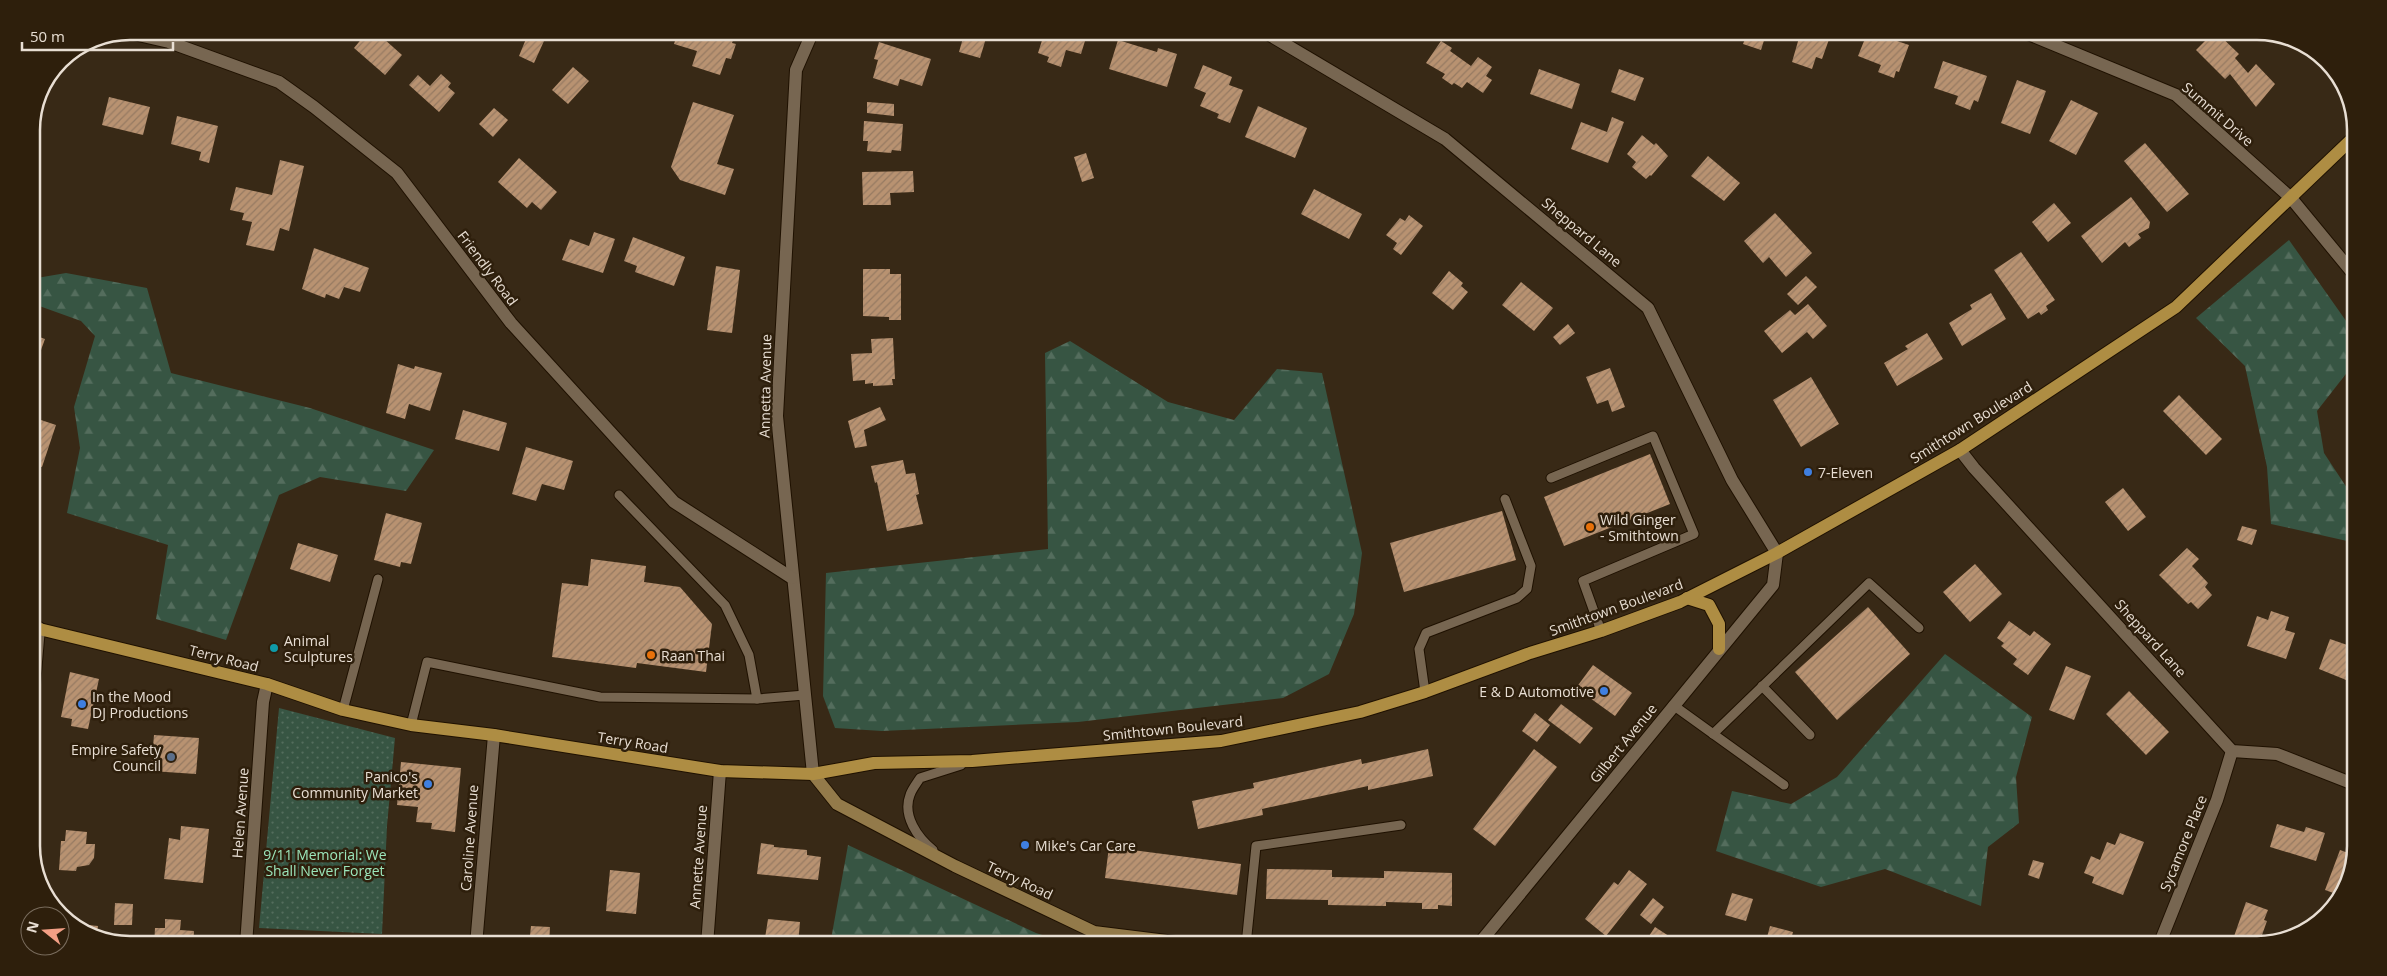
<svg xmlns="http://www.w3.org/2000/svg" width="2387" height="976" font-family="'Open Sans',sans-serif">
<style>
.grass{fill:url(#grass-dots)}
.forest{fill:url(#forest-firs)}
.building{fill:url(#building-hatch)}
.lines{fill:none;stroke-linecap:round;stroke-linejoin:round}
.lane-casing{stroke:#1f1101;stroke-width:11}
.street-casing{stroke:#1f1101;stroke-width:14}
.secondary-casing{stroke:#1f1101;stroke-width:14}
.primary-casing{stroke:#1f1101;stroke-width:14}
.lane{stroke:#776651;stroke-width:9}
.street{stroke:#776651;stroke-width:12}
.secondary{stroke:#937a4a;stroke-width:12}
.primary{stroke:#ae8d43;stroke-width:12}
.shop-dot{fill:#3f7fe0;stroke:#2e1f0c;stroke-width:2}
.food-dot{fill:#e8710a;stroke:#2e1f0c;stroke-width:2}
.culture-dot{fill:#0f9aa8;stroke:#2e1f0c;stroke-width:2}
.service-dot{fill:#5c6f8a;stroke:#2e1f0c;stroke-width:2}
.labels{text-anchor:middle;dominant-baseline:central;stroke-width:5;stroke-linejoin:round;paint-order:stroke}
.street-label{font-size:14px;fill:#e8ded3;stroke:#2e1f0c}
.poi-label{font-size:14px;fill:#e8ded3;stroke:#2e1f0c;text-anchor:start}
.park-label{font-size:14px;fill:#9be5ba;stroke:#2e1f0c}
.rim{fill:none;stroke:#e8ded3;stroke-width:2.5}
</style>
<defs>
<pattern id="grass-dots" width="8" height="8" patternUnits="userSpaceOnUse" patternTransform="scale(1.25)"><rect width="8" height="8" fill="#375543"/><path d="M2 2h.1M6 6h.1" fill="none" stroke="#546d5d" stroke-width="1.8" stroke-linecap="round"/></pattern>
<pattern id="forest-firs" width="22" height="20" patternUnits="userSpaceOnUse" patternTransform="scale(1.25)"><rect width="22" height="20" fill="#375543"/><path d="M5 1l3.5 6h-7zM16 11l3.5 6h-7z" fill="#546d5d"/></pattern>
<pattern id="building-hatch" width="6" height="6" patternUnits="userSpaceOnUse" patternTransform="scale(1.25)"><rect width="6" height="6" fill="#b89271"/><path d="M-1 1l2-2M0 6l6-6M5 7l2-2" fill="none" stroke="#967a62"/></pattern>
</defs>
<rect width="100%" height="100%" fill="#382916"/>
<!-- grass -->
<polygon class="grass" points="279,708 395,738 387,826 382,934 259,928"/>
<!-- forest -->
<g class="forest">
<polygon points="2289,240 2356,335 2356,361 2317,411 2324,453 2347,488 2356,494 2356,543 2271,524 2267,467 2245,366 2196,318"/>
<polygon points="66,273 147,288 171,373 310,408 434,450 406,491 320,477 279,495 226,640 156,619 168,545 67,513 80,448 74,407 95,336 81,321 31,303 31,279"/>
<polygon points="1070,341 1168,402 1234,420 1277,369 1322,373 1362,553 1354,614 1329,674 1283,698 1078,722 882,731 835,728 823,696 826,573 1048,549 1045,353"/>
<polygon points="1945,654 2032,717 2016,777 2019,823 1988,847 1981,906 1885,869 1821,887 1716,851 1732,791 1791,804 1837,777"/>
<polygon points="848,845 1036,933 1074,945 830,945"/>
</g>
<!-- building -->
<g class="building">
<polygon points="368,31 375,31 402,55 385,75 354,48"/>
<polygon points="678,31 701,34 702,31 736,31 732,43 736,44 731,59 726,58 720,75 692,66 697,51 674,44"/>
<polygon points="965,31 975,31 987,35 980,58 959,52"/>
<polygon points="1045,31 1088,31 1081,54 1066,50 1061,67 1047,62 1049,57 1038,53"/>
<polygon points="1748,31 1767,31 1761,50 1743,44"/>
<polygon points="1801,31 1832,31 1822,59 1816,57 1812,69 1792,62"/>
<polygon points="1868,31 1887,37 1887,35 1895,38 1894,40 1909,45 1899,72 1896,71 1894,78 1878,72 1881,65 1858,56"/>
<polygon points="2215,31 2239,54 2235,58 2248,73 2256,64 2275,84 2256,107 2230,74 2225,79 2196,50"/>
<polygon points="528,34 544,41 534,63 519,56"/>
<polygon points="1118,40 1157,52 1158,48 1177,54 1167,87 1109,69"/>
<polygon points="1441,41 1452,48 1450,51 1471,66 1478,57 1492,67 1486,76 1492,80 1483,93 1467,82 1462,88 1454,83 1452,85 1442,78 1445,74 1426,63"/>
<polygon points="879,42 931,59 922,86 900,79 898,86 873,78 878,60 874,59"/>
<polygon points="61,59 54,84 46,82 60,60"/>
<polygon points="1943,61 1987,76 1978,102 1974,100 1970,110 1955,104 1958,96 1934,88"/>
<polygon points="1203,65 1232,77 1229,85 1243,90 1230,123 1217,118 1219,114 1200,106 1206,93 1194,88"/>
<polygon points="573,67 589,81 568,104 552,90"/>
<polygon points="1539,69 1580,84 1572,109 1530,94"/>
<polygon points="1619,69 1644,78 1635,101 1611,92"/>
<polygon points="441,74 451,83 448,87 455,93 439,112 409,85 418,75 430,86"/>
<polygon points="2017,80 2046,91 2030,134 2001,123"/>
<polygon points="109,97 150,107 143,135 102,125"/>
<polygon points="2071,100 2098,113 2076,155 2049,141"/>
<polygon points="693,102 734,115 717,164 734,169 725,195 680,180 671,167"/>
<polygon points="867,102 894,104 894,116 867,113"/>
<polygon points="1258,106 1307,128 1295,158 1245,137"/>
<polygon points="494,108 508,120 493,137 479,124"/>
<polygon points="177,116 218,126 209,163 199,160 201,152 171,144"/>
<polygon points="1612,117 1624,122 1608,163 1571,149 1581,122 1607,132"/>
<polygon points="864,121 903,124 901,151 892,150 891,153 867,151 868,141 863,141"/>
<polygon points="1642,135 1654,145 1656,143 1668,156 1651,176 1650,175 1646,179 1632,167 1636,162 1627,154"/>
<polygon points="2145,143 2189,194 2167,212 2124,161"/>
<polygon points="1086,153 1094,178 1082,182 1074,157"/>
<polygon points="1708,156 1740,183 1724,201 1691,176"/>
<polygon points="519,158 557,192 541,210 532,202 527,208 498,182"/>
<polygon points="280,160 304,166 289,231 280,228 274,251 246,245 252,222 242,220 244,213 230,210 236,187 272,195"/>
<polygon points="913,171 914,192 890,193 891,205 863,205 862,172"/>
<polygon points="1314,189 1362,214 1349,239 1301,214"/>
<polygon points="2131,197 2150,222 2149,228 2138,234 2141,238 2129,247 2125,242 2102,263 2081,236"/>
<polygon points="2054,203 2071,223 2048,242 2032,222"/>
<polygon points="1775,213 1812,253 1786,277 1769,257 1763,263 1744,241"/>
<polygon points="1409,215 1423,226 1401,255 1393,249 1397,243 1386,235 1400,218 1405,221"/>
<polygon points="594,232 615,239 603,273 562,260 570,239 589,246"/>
<polygon points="633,237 685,257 674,286 635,272 637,266 624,261"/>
<polygon points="314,248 369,268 360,292 344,287 339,299 326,294 325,298 302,289"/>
<polygon points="2021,252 2055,300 2046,306 2048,310 2041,315 2039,312 2028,319 1994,270"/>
<polygon points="716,266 740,270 732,333 707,330"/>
<polygon points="863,269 890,269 890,274 901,274 901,320 889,320 889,317 863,316"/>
<polygon points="1449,271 1463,283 1461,286 1468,292 1453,310 1432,293"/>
<polygon points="1806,276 1817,287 1798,305 1787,294"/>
<polygon points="1521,282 1553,308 1534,331 1502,305"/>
<polygon points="1991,293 2006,319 1962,346 1949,323 1972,309 1970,305"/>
<polygon points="1808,304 1827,326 1813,339 1807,332 1782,353 1764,331 1790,310 1795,315"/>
<polygon points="1568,324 1575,333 1560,345 1553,337"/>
<polygon points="1927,333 1943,359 1897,386 1884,363 1908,349 1905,346"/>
<polygon points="31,334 45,339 41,350 31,347"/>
<polygon points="893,338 895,379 892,379 893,385 873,386 873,383 865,384 865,380 853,381 851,354 872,353 871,339"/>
<polygon points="398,364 414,369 415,366 442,373 430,411 409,404 405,419 386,413"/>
<polygon points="1610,368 1625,407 1612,412 1608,400 1597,404 1586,377"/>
<polygon points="1811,377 1839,424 1801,447 1773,400"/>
<polygon points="2179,395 2222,439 2206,455 2163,411"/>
<polygon points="880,407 886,420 864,430 867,446 855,448 848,421"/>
<polygon points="463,410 507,423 499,451 455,439"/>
<polygon points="35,418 56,425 42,467 31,464 31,431"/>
<polygon points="526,447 573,461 564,490 542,484 536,501 512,494"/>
<polygon points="1650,454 1670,504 1564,546 1544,497"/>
<polygon points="903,460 906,474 915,473 919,494 916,495 923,524 887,531 877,482 875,483 871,466"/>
<polygon points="2123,488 2146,517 2128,531 2105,502"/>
<polygon points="1502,511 1516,560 1404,592 1390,543"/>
<polygon points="386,513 422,523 411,564 401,562 400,567 374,560"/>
<polygon points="2242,526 2257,530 2252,545 2237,540"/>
<polygon points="298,543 338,555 330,582 290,569"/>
<polygon points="2187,548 2199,559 2192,566 2208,583 2205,587 2212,595 2198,609 2191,602 2188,604 2159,575"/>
<polygon points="591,559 646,566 644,582 680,587 712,624 706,672 637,663 636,668 552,657 562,583 588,586"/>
<polygon points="1975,564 2002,594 1970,622 1943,592"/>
<polygon points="1868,607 1910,654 1837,720 1795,672"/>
<polygon points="2271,611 2289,617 2285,630 2295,633 2286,659 2247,646 2257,616 2268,620"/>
<polygon points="2009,621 2030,636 2034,631 2051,644 2028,675 2013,664 2017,659 2001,646 2004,643 1997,638"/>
<polygon points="2330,639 2353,647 2356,640 2356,684 2319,669"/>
<polygon points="1593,665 1632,693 1615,716 1576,688"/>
<polygon points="2066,666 2091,676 2074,720 2049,710"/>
<polygon points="70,672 99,679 88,729 71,726 72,719 61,717"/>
<polygon points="2129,691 2169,732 2146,755 2106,714"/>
<polygon points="1561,704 1593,728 1580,744 1548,720"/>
<polygon points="1535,713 1550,725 1537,742 1522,731"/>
<polygon points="154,735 199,738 196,774 151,771"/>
<polygon points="1428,749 1433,776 1368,790 1368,786 1262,809 1263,815 1198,829 1192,801 1254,788 1253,783 1361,759 1362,764"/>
<polygon points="1534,749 1557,767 1495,846 1473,829"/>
<polygon points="401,762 461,768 455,832 431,829 432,823 416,822 418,807 397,805"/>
<polygon points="2277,824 2304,832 2306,827 2325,833 2316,861 2270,847"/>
<polygon points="181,826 209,829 203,883 164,879 169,838 180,840"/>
<polygon points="66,830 87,832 86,844 95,844 94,858 89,865 77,867 76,871 59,870 61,841 65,841"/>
<polygon points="2120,833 2144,842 2123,895 2092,883 2094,877 2084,873 2091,856 2100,860 2107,842 2115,845"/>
<polygon points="761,843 774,845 774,847 807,850 807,855 821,857 818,880 757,874"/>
<polygon points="1109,847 1241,864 1237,895 1105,878"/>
<polygon points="2340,850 2354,855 2348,884 2339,895 2325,890"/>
<polygon points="2033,860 2044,863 2039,879 2028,875"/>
<polygon points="1267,869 1332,870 1332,877 1384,878 1384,871 1452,873 1452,906 1438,905 1438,909 1422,909 1422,903 1386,902 1386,906 1328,905 1328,900 1266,899"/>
<polygon points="610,870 640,873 636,914 606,911"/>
<polygon points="1629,870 1647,884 1606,936 1585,919 1614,882 1618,885"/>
<polygon points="1732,893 1753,899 1746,921 1725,915"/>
<polygon points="1653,898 1664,907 1651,924 1640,915"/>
<polygon points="2246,902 2268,910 2264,920 2267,921 2262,935 2276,939 2258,945 2231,945"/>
<polygon points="115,903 133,904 132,925 114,925"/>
<polygon points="165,919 181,920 180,930 194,931 193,945 154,945 155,928 165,928"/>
<polygon points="768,919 800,922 798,945 773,945 774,940 765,938"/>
<polygon points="79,924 98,926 96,938 79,927"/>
<polygon points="531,926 550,927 549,945 529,945"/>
<polygon points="1770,926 1793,932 1790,943 1794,945 1745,945 1747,936 1766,941"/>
<polygon points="1655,927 1678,942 1676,945 1643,945"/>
<polygon points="326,939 342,941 341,945 325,945"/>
</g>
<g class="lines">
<!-- lane casing -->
<g class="lane-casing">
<g id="lane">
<polyline points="1551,478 1653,436 1694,534 1583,581 1601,631"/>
<polyline points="1762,686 1810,735"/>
<polyline points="1425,692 1419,649 1426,633 1517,598 1527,589 1531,566 1505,499"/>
<polyline points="757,699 805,695"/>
<polyline points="1673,705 1784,785"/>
<polyline points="343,710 378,579"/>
<polyline points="411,725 427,662 600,697 757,699 749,655 725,605 619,495"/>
<polyline points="1713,734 1869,583 1919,628"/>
<path d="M933,850C918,838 902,816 910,795C912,789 917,783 920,778L961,765"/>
<polyline points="1246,945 1256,846 1401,825"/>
</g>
</g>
<!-- street casing -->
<g class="street-casing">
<g id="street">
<polyline points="813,31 796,70 777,416 813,774"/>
<polyline points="1263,31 1445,139 1648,308 1732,480 1777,553 1773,585 1478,945"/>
<polyline points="2021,31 2176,95 2291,198 2356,277"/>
<polyline points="125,32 169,42 279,82 314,107 397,173 511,323 674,502 792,578"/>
<polyline points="1960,450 1974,468 2232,751 2277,754 2356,785"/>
<polyline points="31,718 39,628"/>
<polyline points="246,945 263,702 267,684"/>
<polyline points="476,945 494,735"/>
<polyline points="707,945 720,771"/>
<polyline points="2159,945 2217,800 2232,751"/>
</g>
</g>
<!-- secondary casing -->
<g class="secondary-casing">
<polyline id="secondary" points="813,774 837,804 955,866 1094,932 1199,945"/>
</g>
<!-- primary casing -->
<g class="primary-casing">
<g id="primary">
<polyline points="1687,598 1709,605 1719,624 1719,649"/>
<polyline points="31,627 267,684 343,710 411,725 494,735 720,771 813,774 874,763 972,761 1221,741 1360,712 1425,692 1530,653 1601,631 1680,602 1777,553 1960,450 2176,307 2356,135"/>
</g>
</g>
<!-- lane -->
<use href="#lane" class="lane"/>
<!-- street -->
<use href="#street" class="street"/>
<!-- secondary -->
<use href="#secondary" class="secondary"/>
<!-- primary -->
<use href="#primary" class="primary"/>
</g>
<!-- markers -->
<g class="shop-dot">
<circle cx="1808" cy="472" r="5"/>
<circle cx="1604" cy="691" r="5"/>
<circle cx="82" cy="704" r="5"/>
<circle cx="428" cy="784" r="5"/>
<circle cx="1025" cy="845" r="5"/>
</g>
<g class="food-dot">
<circle cx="1590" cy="527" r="5"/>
<circle cx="651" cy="655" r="5"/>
</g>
<circle class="culture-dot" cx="274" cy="648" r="5"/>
<circle class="service-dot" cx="171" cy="757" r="5"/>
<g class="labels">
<!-- street labels -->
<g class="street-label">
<text transform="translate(2218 114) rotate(41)">Summit Drive</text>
<text transform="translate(1582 232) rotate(40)">Sheppard Lane</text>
<text transform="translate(488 268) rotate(53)">Friendly Road</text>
<text transform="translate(765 386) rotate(-89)">Annetta Avenue</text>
<text transform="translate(1971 422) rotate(-32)">Smithtown Boulevard</text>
<text transform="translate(1616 607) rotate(-20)">Smithtown Boulevard</text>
<text transform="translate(2151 638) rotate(48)">Sheppard Lane</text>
<text transform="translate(224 658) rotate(14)">Terry Road</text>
<text transform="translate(1173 728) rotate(-6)">Smithtown Boulevard</text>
<text transform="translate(633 742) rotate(9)">Terry Road</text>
<text transform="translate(1623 743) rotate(-51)">Gilbert Avenue</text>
<text transform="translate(240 813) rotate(-86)">Helen Avenue</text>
<text transform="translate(469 838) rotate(-86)">Caroline Avenue</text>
<text transform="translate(2183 843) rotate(-68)">Sycamore Place</text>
<text transform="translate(698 857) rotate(-86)">Annette Avenue</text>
<text transform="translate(1020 880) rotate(25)">Terry Road</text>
</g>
<!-- poi labels -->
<g class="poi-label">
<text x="1818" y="472">7-Eleven</text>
<text x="1600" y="519">Wild Ginger<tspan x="1600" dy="16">- Smithtown</tspan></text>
<text x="284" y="640">Animal<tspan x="284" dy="16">Sculptures</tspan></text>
<text x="661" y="655">Raan Thai</text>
<text x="1594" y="691" text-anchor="end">E &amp; D Automotive</text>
<text x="92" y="696">In the Mood<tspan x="92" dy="16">DJ Productions</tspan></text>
<text x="161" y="749" text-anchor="end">Empire Safety<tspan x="161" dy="16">Council</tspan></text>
<text x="418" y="776" text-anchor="end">Panico's<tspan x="418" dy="16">Community Market</tspan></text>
<text x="1035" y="845">Mike's Car Care</text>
</g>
<!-- park labels -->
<g class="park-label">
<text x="325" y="854">9/11 Memorial: We<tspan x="325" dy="16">Shall Never Forget</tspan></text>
</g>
</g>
<!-- crop -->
<path d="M0 0H2387V976H0ZM130 40H2257A90 90 0 0 1 2347 130V846A90 90 0 0 1 2257 936H130A90 90 0 0 1 40 846V130A90 90 0 0 1 130 40Z" fill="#2e1f0c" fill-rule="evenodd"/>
<path class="rim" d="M130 40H2257A90 90 0 0 1 2347 130V846A90 90 0 0 1 2257 936H130A90 90 0 0 1 40 846V130A90 90 0 0 1 130 40Z"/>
<!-- north arrow -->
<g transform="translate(45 931) rotate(287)"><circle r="24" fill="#2e1f0c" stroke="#786b5c"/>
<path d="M0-4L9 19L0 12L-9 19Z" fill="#f39f85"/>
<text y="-8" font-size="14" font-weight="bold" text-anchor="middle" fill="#e8ded3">N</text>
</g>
<!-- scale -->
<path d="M22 42v8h151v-8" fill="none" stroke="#e8ded3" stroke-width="2.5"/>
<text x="30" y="42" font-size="15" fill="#e8ded3" stroke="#2e1f0c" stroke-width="4" paint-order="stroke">50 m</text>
</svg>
